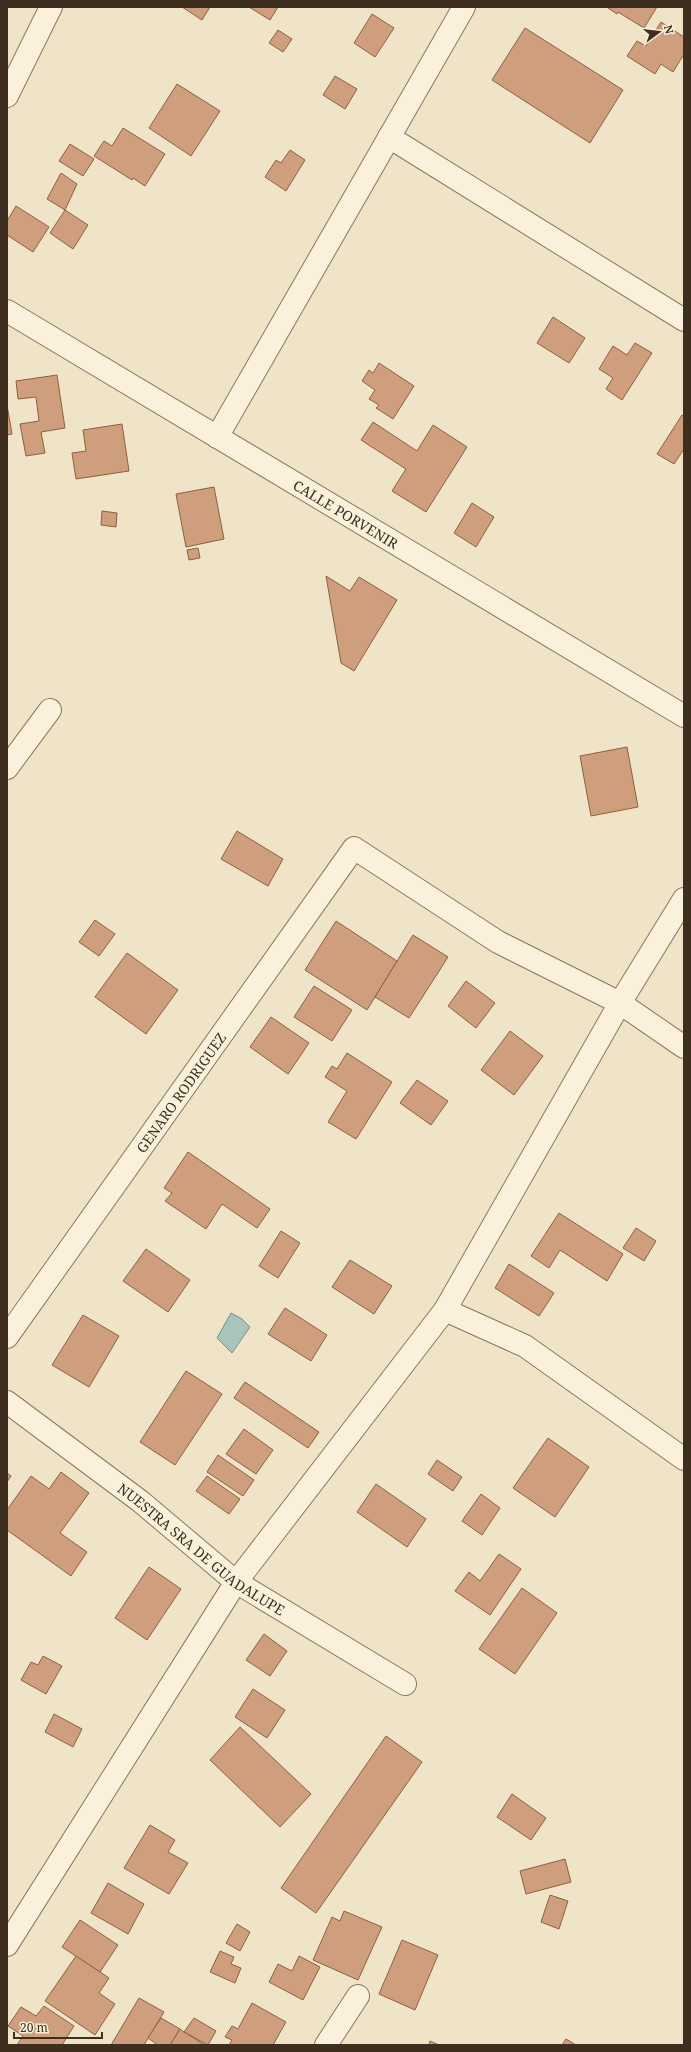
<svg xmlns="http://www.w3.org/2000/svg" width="691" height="2052" font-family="'Noto Serif',serif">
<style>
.water{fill:#a9c4bc;stroke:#6f938a}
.building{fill:#cf9f7d;stroke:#8d5f41}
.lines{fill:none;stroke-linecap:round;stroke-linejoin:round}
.street-casing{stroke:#8d765c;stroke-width:24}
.street{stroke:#faf1dc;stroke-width:22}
.labels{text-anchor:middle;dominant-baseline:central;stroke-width:3.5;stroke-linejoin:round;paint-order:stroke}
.street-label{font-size:14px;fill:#3d2e20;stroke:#f7eed8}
</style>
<rect width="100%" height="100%" fill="#f0e4c8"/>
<!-- water -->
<polygon class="water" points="231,1313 242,1319 250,1327 232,1353 217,1338"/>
<!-- building -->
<g class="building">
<polygon points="182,7 210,7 202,20"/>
<polygon points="249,7 278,7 270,20"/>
<polygon points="609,7 657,7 644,28 618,12 617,14 608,8"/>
<polygon points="372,14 394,28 375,57 354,43"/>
<polygon points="661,22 684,37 684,54 673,72 661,64 655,74 627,56 637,41 646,46"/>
<polygon points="525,28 623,90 590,143 492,80"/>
<polygon points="278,30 292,39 283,52 269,43"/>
<polygon points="335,76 357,89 345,109 323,95"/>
<polygon points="177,84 220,111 191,156 149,128"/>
<polygon points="123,128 165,154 145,186 133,178 132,180 94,156 104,141 112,146"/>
<polygon points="70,144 94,159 83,176 59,161"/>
<polygon points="290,150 305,160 286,191 265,177 276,160 281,163"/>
<polygon points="61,173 77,184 65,210 47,199"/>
<polygon points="16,206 49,227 33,252 7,235 7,221"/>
<polygon points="65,210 88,225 73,249 50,233"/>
<polygon points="553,317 585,338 569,363 537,343"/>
<polygon points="635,343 652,353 622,400 606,389 613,378 599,369 613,346 627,355"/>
<polygon points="379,363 414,386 393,419 376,408 379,405 369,399 375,390 362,381 369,370 373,373"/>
<polygon points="57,375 65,428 41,432 45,453 26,456 20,424 39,421 36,397 18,399 16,381"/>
<polygon points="7,405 12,434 7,435"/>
<polygon points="682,415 684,416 684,449 674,464 657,454"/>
<polygon points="373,422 417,451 433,425 467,447 426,512 392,491 406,469 361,440"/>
<polygon points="122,424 129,471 76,479 72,453 86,451 83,430"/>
<polygon points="214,487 224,539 186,547 176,494"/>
<polygon points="472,503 494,517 476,547 454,533"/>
<polygon points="102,511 117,513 116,527 101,525"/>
<polygon points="198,548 200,558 189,560 187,550"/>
<polygon points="326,576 350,591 359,577 397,600 354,671 341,663"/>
<polygon points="627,747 638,807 591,816 580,756"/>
<polygon points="237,831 283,859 268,886 221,859"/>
<polygon points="95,920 115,934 99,956 79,942"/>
<polygon points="336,921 397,961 367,1010 305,970"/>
<polygon points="413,935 448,957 409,1018 375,997"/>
<polygon points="127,953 178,990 146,1034 95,997"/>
<polygon points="466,981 495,1003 476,1028 448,1006"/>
<polygon points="314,986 352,1010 332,1041 294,1017"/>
<polygon points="271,1017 309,1043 288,1074 250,1047"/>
<polygon points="510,1031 543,1056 514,1095 481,1070"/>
<polygon points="347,1053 392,1082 356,1139 328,1122 347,1091 325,1077 332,1066 337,1069"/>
<polygon points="417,1080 448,1101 431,1125 400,1103"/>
<polygon points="188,1152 270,1209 257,1228 222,1204 206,1229 165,1201 172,1193 164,1188"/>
<polygon points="559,1213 623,1254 607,1281 560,1250 549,1268 531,1256"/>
<polygon points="636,1228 656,1241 644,1261 623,1248"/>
<polygon points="281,1231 300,1243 278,1278 259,1266"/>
<polygon points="146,1249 190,1280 168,1312 123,1281"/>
<polygon points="350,1260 392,1286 374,1314 332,1287"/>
<polygon points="509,1264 554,1293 539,1316 495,1288"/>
<polygon points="285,1308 327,1335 311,1361 268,1334"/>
<polygon points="83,1315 119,1336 89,1387 52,1365"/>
<polygon points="186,1371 222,1394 175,1465 140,1442"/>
<polygon points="245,1382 319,1432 308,1448 234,1398"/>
<polygon points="244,1429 273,1450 256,1474 226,1454"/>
<polygon points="548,1438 589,1467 555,1517 513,1488"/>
<polygon points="218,1455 254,1480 243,1496 207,1472"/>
<polygon points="437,1460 462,1477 453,1491 428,1474"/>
<polygon points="61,1472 89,1493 60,1533 87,1552 71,1576 7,1530 7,1510 31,1476 49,1489"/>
<polygon points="7,1473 11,1476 7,1482"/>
<polygon points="207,1476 240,1499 229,1514 196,1491"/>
<polygon points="376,1484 426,1519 407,1547 357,1512"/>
<polygon points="481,1494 500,1508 482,1535 462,1521"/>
<polygon points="499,1554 521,1569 490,1615 455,1591 469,1572 480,1581"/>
<polygon points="149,1567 181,1589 147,1640 115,1618"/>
<polygon points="522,1588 557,1613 515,1674 479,1649"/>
<polygon points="264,1634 287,1651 270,1676 246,1660"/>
<polygon points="43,1656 62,1666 46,1694 21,1680 31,1662 38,1665"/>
<polygon points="253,1689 285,1710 267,1738 235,1717"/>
<polygon points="54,1714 82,1729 73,1747 45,1732"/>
<polygon points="240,1727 311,1794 280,1827 210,1760"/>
<polygon points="386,1736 422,1762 316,1913 281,1888"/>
<polygon points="512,1794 546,1818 531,1840 497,1817"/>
<polygon points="150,1825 175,1840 168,1852 188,1863 169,1894 124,1868"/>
<polygon points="565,1859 571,1882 526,1894 520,1871"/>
<polygon points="108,1883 144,1904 128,1934 91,1913"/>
<polygon points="550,1895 568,1901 559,1929 541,1922"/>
<polygon points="344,1911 382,1927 358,1980 313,1960 332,1917 340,1921"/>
<polygon points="80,1920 118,1945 100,1972 62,1947"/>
<polygon points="237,1924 250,1932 240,1951 226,1943"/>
<polygon points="402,1940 438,1955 415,2010 379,1994"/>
<polygon points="220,1951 234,1957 231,1964 241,1968 235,1983 210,1972"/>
<polygon points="76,1956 109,1978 99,1993 115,2004 95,2035 45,2001"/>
<polygon points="299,1956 320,1967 303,2000 269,1982 278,1964 292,1971"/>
<polygon points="139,1998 164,2012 144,2045 111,2045"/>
<polygon points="252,2003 286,2022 273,2045 229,2045 232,2040 225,2037 232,2026 238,2029"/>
<polygon points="44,2006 74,2026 62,2045 17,2045 23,2036 8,2026 21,2007 36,2016"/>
<polygon points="161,2018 180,2029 170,2045 158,2045 148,2038"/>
<polygon points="194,2018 216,2031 208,2045 184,2032"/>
<polygon points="180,2029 184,2032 205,2045 170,2045"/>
<polygon points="566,2039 576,2045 562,2045"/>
<polygon points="430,2041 439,2045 429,2045"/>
</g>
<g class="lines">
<!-- street casing -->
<g class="street-casing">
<g id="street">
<polyline points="7,96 51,7"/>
<polyline points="389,137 684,320"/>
<path id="s1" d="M7,311L684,716"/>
<polyline points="217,437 464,7"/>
<polyline points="7,768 50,710"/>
<polyline points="445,1310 525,1346 684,1459"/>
<path id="s2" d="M7,1337L354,848L498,942L620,1003L684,1047"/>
<path id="s3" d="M7,1402L140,1501L236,1582L405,1684"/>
<polyline points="7,1945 236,1582 445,1310 620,1003 684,899"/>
<polyline points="326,2045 358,1996"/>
</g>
</g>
<!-- street -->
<use href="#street" class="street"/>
</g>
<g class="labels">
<!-- street labels -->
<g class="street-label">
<text stroke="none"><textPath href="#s1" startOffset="395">CALLE PORVENIR</textPath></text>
<text stroke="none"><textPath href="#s2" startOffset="300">GENARO RODRIGUEZ</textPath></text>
<text stroke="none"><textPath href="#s3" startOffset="244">NUESTRA SRA DE GUADALUPE</textPath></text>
</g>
</g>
<!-- border -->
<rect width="691" height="2052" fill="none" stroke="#3d2e20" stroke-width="16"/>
<!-- north arrow -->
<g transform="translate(659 32) rotate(75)" stroke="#f7eed8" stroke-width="3" paint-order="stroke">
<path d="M0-3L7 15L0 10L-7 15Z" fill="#3d2e20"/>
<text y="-6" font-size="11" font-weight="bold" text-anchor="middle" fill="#3d2e20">N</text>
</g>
<!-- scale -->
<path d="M14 2032v6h88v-6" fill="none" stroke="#3d2e20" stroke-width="2"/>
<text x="20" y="2032" font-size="12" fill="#3d2e20" stroke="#f7eed8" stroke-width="3" paint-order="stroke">20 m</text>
</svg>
